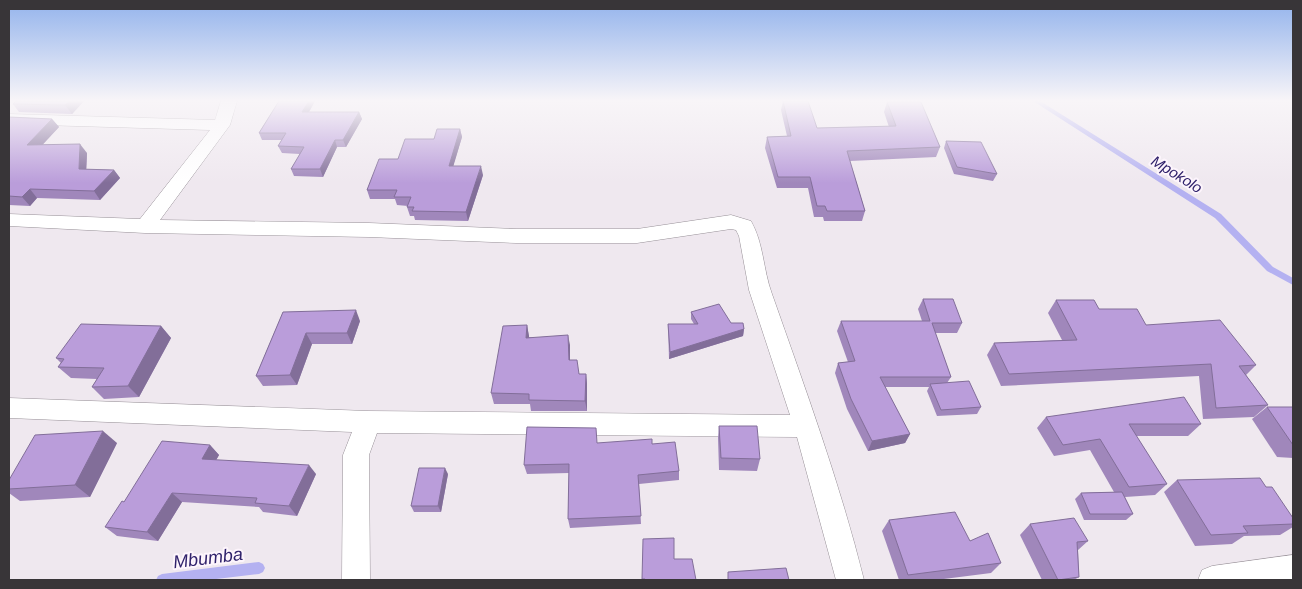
<svg xmlns="http://www.w3.org/2000/svg" width="1302" height="589" font-family="Helvetica,sans-serif">
<style>
.lines{fill:none;stroke-linecap:round;stroke-linejoin:round}
.stream{fill:#b4b1f1;fill-rule:evenodd}
.street-casing{stroke:#979097;stroke-width:1}
.street{fill:#fff;fill-rule:evenodd}
.wall{fill:#a087bb}
.shaded-wall{fill:#826e99}
.building{fill:#ba9dda;stroke:#826e99}
.labels{text-anchor:middle;dominant-baseline:central;stroke-width:4;stroke-linejoin:round;paint-order:stroke}
.water-label{font-size:15px;font-style:italic;fill:#30226b;stroke:#fdf5fc}
.near-water-label{font-size:18px;font-style:italic;fill:#30226b;stroke:#fdf5fc}
</style>
<rect width="100%" height="100%" fill="#efe8ef"/>
<g class="lines">
<!-- stream -->
<g class="stream">
<polygon points="1033,101 1040,101 1221,214 1273,267 1293,278 1293,285 1267,271 1215,218"/>
<polygon points="259,562 263,564 265,568 263,572 259,574 208,580 156,580 158,576 162,574"/>
</g>
<!-- street casing -->
<g class="street-casing">
<g id="street">
<path d="M221,101H237L230,125L160,220L369,223L516,229H637L731,215L751,221C764,244 763,270 772,294C805,388 840,483 864,580H836L797,437L377,433L369,455L370,580H342L343,455L352,432L9,418V398L368,411L790,415L749,290L739,236L736,230L731,229L637,243H516L369,237L145,233L9,226V214L140,219L210,130L9,124V114L215,120Z"/>
<polygon points="1293,555 1293,580 1198,580 1202,570 1212,566"/>
</g>
</g>
<!-- street -->
<use href="#street" class="street"/>
</g>
<!-- wall -->
<g class="wall">
<polygon points="16,101 84,101 72,114 19,112 13,104"/>
<polygon points="279,101 315,101 309,112 359,112 362,119 346,147 337,147 323,177 294,176 291,169 300,154 282,153 278,146 282,140 262,140 259,133"/>
<polygon points="783,101 817,128 889,127 884,112 887,102 940,147 936,157 850,161 865,211 862,221 824,221 823,217 814,217 808,188 777,188 765,148 767,137 787,136 781,110"/>
<polygon points="9,117 52,119 59,127 42,145 87,153 86,169 114,170 120,178 100,200 37,198 30,206 9,205"/>
<polygon points="460,129 462,137 453,166 483,175 468,221 415,220 414,216 410,216 407,207 408,206 397,205 395,199 370,199 367,190 398,159 434,139"/>
<polygon points="946,141 997,174 993,181 954,174 944,148"/>
<polygon points="923,299 962,323 957,333 935,333 951,377 947,383 981,407 977,414 937,416 927,391 929,387 885,387 910,434 905,443 868,451 847,409 835,373 838,363 848,362 837,331 841,321 922,321 918,309"/>
<polygon points="1056,300 1099,309 1146,325 1256,365 1246,375 1268,405 1254,417 1203,419 1199,376 1001,386 987,355 994,343 1062,340 1048,313"/>
<polygon points="283,312 360,321 352,344 312,344 297,385 263,386 256,376"/>
<polygon points="691,312 731,323 744,329 743,336 669,359 668,324 694,324 691,319"/>
<polygon points="527,325 529,337 570,345 570,360 579,374 586,374 587,384 587,411 531,411 530,404 494,404 491,393"/>
<polygon points="161,326 171,338 139,397 104,399 92,387 97,379 71,378 58,367 61,363 56,358"/>
<polygon points="1267,407 1293,407 1293,458 1277,457 1252,419"/>
<polygon points="1046,417 1201,424 1188,436 1136,436 1167,484 1155,495 1125,497 1133,514 1126,520 1084,520 1075,499 1081,493 1114,492 1090,450 1054,456 1037,428"/>
<polygon points="719,426 760,459 757,471 719,470 718,438"/>
<polygon points="117,443 90,497 20,501 9,493 9,480"/>
<polygon points="597,443 652,444 679,471 679,480 639,484 641,524 570,528 568,519 569,473 527,474 524,465"/>
<polygon points="210,445 219,455 216,460 316,474 297,516 263,512 259,507 182,502 158,541 117,536 105,527 124,502"/>
<polygon points="448,474 441,512 414,512 411,506"/>
<polygon points="1177,480 1266,487 1293,518 1293,527 1280,535 1244,536 1232,544 1195,546 1164,492"/>
<polygon points="889,520 970,541 1001,563 991,573 936,580 899,580 882,531"/>
<polygon points="1030,524 1088,541 1078,550 1079,577 1074,580 1042,580 1020,535"/>
</g>
<!-- shaded-wall -->
<g class="shaded-wall">
<polygon points="70,101 84,101 72,114 65,105"/>
<polygon points="309,101 315,101 305,119 302,112"/>
<polygon points="359,112 362,119 346,147 343,140"/>
<polygon points="52,119 59,127 34,154 27,145"/>
<polygon points="460,129 462,137 451,174 449,166"/>
<polygon points="335,140 337,147 323,177 320,169"/>
<polygon points="80,144 87,153 86,177 79,169"/>
<polygon points="481,166 483,175 468,221 466,212"/>
<polygon points="114,170 120,178 100,200 94,191"/>
<polygon points="30,189 37,198 30,206 22,197"/>
<polygon points="356,310 360,321 352,344 347,333"/>
<polygon points="527,325 529,336 528,348 526,338"/>
<polygon points="161,326 171,338 139,397 128,386"/>
<polygon points="744,329 743,336 669,359 670,352"/>
<polygon points="306,333 312,344 297,385 290,375"/>
<polygon points="568,335 570,345 570,371 569,360"/>
<polygon points="586,374 587,384 587,411 585,401"/>
<polygon points="103,431 117,443 90,497 75,485"/>
<polygon points="910,434 905,443 868,451 872,441"/>
<polygon points="210,445 219,455 211,469 202,459"/>
<polygon points="309,465 316,474 297,516 289,506"/>
<polygon points="445,468 448,474 441,512 438,506"/>
<polygon points="172,493 182,502 158,541 147,532"/>
</g>
<!-- building -->
<g class="building">
<polygon points="16,101 70,101 65,105 13,104"/>
<polygon points="279,101 309,101 302,112 359,112 343,140 335,140 320,169 291,169 304,147 278,146 286,133 259,133"/>
<polygon points="783,101 808,101 817,128 896,126 887,102 921,102 940,147 847,151 865,211 827,211 825,206 817,206 810,177 778,177 767,137 791,136"/>
<polygon points="9,117 52,119 27,145 80,144 79,169 114,170 94,191 30,189 22,197 9,196"/>
<polygon points="437,129 460,129 449,166 481,166 466,212 412,211 414,207 407,207 411,197 394,197 397,190 367,190 379,159 398,159 405,139 434,139"/>
<polygon points="946,141 981,142 997,174 957,167"/>
<polygon points="923,299 953,299 962,323 932,323 951,377 880,377 910,434 872,441 851,399 838,363 855,361 841,321 930,321"/>
<polygon points="1056,300 1094,300 1099,309 1137,309 1146,325 1220,320 1256,365 1239,366 1268,405 1216,408 1211,364 1009,374 994,343 1077,340"/>
<polygon points="719,304 731,323 743,323 744,329 670,352 668,324 698,324 691,312"/>
<polygon points="356,310 347,333 306,333 290,375 256,376 283,312"/>
<polygon points="81,324 161,326 128,386 92,387 104,368 58,367 64,359 56,358"/>
<polygon points="527,325 526,338 568,335 569,360 577,360 579,374 586,374 585,401 529,400 529,394 491,393 503,326"/>
<polygon points="969,381 981,407 941,410 930,384"/>
<polygon points="1184,397 1201,424 1129,424 1167,484 1129,487 1100,439 1063,445 1046,417"/>
<polygon points="1267,407 1293,407 1293,445"/>
<polygon points="719,426 757,426 760,459 721,458"/>
<polygon points="527,427 596,428 597,443 652,439 652,444 675,442 679,471 638,475 641,516 568,519 569,464 524,465"/>
<polygon points="103,431 75,485 9,489 9,480 35,435"/>
<polygon points="162,441 210,445 202,459 309,465 289,506 255,503 257,498 172,493 147,532 105,527 122,501 124,502"/>
<polygon points="419,468 445,468 438,506 411,506"/>
<polygon points="1260,478 1266,487 1272,487 1293,518 1293,524 1243,526 1248,533 1211,535 1177,480"/>
<polygon points="1122,492 1133,514 1090,514 1081,493"/>
<polygon points="955,512 970,541 988,533 1001,563 908,575 889,520"/>
<polygon points="1074,518 1088,541 1077,542 1079,577 1058,580 1030,524"/>
<polygon points="674,538 674,559 692,559 696,580 645,580 645,579 642,579 643,539"/>
<polygon points="786,568 789,580 728,580 728,572"/>
</g>
<!-- sky -->
<linearGradient id="sky" x2="0" y2="1"><stop stop-color="#93b3ec"/><stop offset="0.55" stop-color="#f8f5f8"/><stop offset="1" stop-color="#f8f5f8" stop-opacity="0"/></linearGradient>
<rect width="1302" height="183" fill="url(#sky)"/>
<g class="labels">
<!-- water labels -->
<g class="water-label">
<text transform="translate(1177 174) rotate(32)">Mpokolo</text>
</g>
<!-- near-water labels -->
<g class="near-water-label">
<text transform="translate(208 558) rotate(-7)">Mbumba</text>
</g>
</g>
<!-- border -->
<rect width="1302" height="589" fill="none" stroke="#383538" stroke-width="20"/>
</svg>
